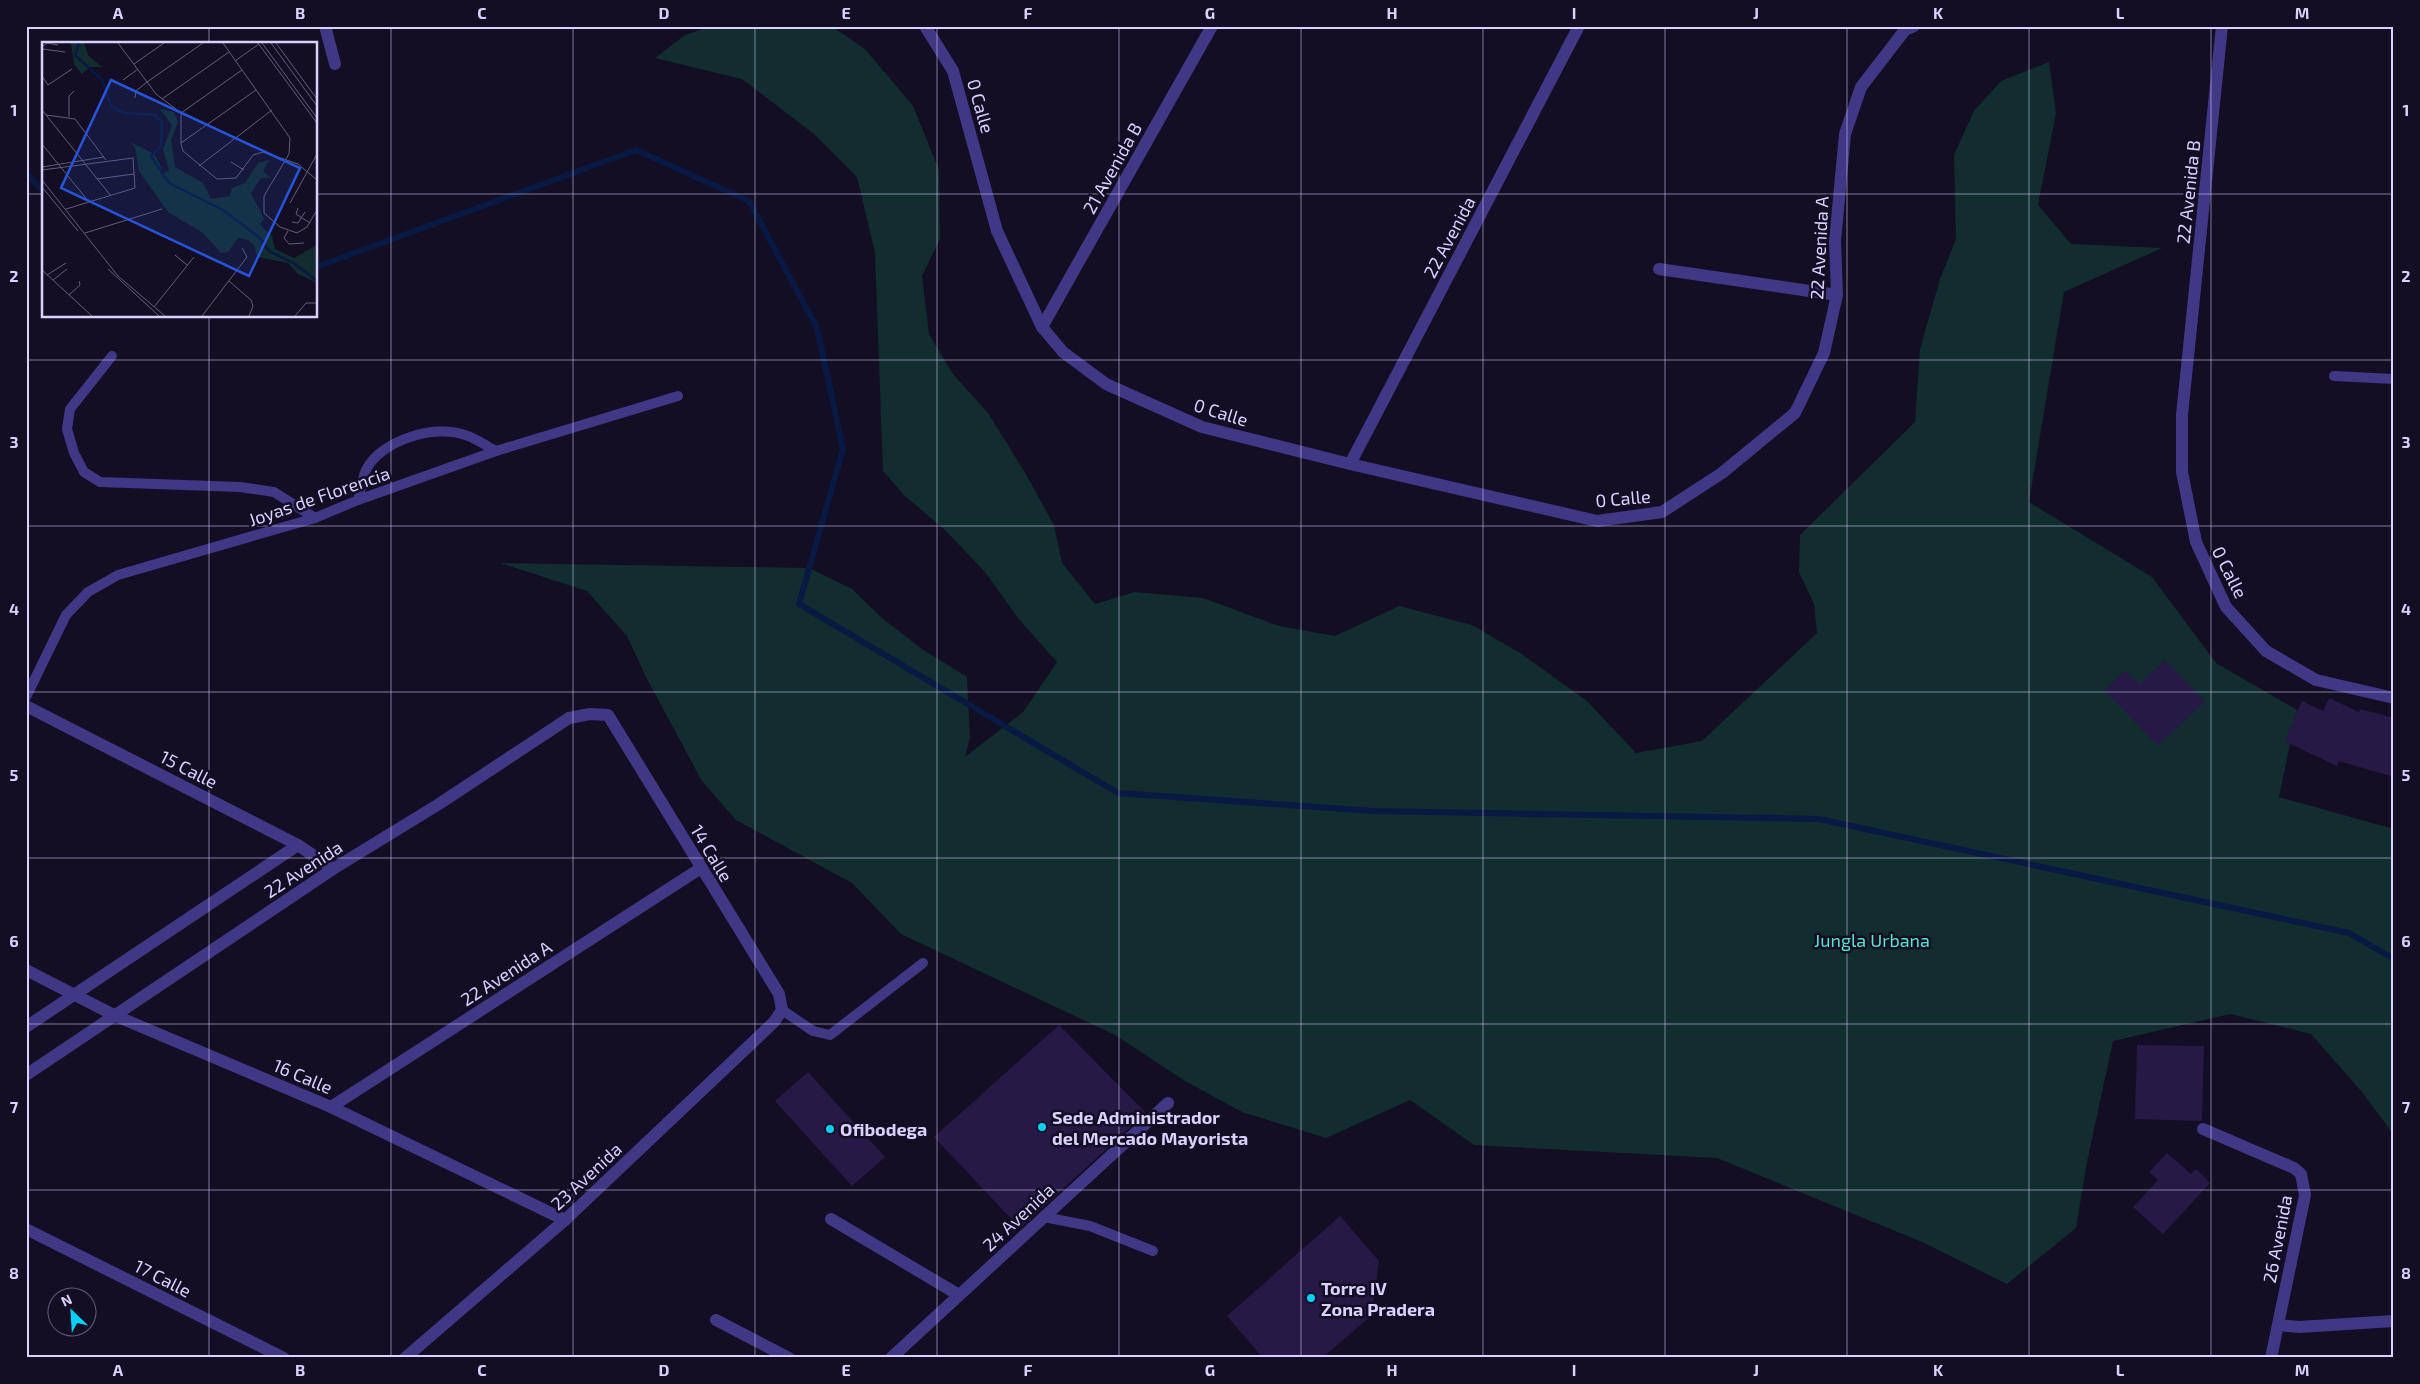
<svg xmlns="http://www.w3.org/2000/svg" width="2420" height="1384" font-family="'Exo 2',sans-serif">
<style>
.green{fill:#112d2f}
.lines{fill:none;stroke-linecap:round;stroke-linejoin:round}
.stream{stroke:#081943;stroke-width:6}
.building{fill:#261946}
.service{stroke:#403785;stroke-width:10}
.minor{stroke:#403785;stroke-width:12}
.grid{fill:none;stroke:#dad1ff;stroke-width:1;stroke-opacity:0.55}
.poi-dot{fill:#00d0fc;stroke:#130e24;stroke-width:2}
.labels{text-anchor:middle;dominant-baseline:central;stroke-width:5;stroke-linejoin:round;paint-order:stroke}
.street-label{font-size:18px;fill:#dad1ff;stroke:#130e24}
.park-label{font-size:18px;fill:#59e3ca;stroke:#130e24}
.poi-label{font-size:18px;font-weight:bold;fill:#dad1ff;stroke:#130e24;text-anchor:start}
.inset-river{fill:none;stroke:#081943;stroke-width:2.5}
.inset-road{fill:none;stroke:#635c7c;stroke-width:1}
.view{fill:#2655da;fill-opacity:0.15;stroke:#2655da;stroke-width:2.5}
.inset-edge{fill:none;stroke:#dad1ff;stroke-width:2.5}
.neatline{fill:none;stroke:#dad1ff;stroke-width:2}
.grid-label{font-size:16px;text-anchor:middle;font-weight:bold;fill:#dad1ff}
</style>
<rect width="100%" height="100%" fill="#130e24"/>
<!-- green -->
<polygon class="green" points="711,26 831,26 865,49 913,106 939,170 940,239 922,276 929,334 952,373 988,413 1024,471 1054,525 1062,563 1095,604 1135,592 1203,598 1279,626 1335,636 1399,606 1472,625 1520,653 1587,701 1636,753 1702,741 1817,633 1814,604 1799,572 1800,535 1915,422 1920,349 1940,279 1956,239 1954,155 1974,111 2001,81 2049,62 2056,113 2038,205 2071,244 2162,248 2064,292 2029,502 2152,577 2216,663 2297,710 2279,797 2394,829 2394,1135 2362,1092 2311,1034 2230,1014 2113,1041 2087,1162 2076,1228 2007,1284 1922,1242 1717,1158 1474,1145 1410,1100 1326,1138 1242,1112 1185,1081 1115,1035 901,934 852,883 736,820 702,781 647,679 627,636 587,591 500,563 809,568 852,589 882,618 922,649 967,677 970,738 965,757 1023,712 1057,662 1018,618 985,572 945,530 905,496 883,471 875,253 857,177 814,134 742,79 655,58 685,35"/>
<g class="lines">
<!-- stream -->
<g class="stream">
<polyline points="26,173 44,192"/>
<polyline points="316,267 636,150 749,201 817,328 843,449 799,604 1118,793 1373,811 1819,819 2349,933 2394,959"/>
</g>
</g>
<!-- building -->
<g class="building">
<polygon points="2165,660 2205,701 2158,746 2104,690 2125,670 2139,684"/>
<polygon points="2329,698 2359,712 2360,709 2394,718 2394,777 2339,761 2337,766 2284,741 2302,701 2323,711"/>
<polygon points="1059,1025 1146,1113 1020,1228 934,1137"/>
<polygon points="2137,1045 2204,1046 2202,1121 2135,1119"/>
<polygon points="808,1072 885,1157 852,1186 775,1101"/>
<polygon points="2167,1153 2191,1174 2196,1169 2210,1183 2163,1234 2133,1207 2158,1180 2149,1172"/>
<polygon points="1340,1216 1379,1261 1371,1316 1322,1358 1263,1358 1227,1316"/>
</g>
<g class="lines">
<!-- service -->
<g class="service">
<polyline points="112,356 70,409 67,429 74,453 84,472 100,482 240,487 274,492 315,518"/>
<polyline points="2334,376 2394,379"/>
<path d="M358,500C361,490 362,479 366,470C381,440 435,424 465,435C476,438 486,446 496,451"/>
<polyline points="26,697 66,615 88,592 118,575 315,518 358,500 496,451 678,396"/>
<polyline points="782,1010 813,1031 830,1035 923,963"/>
<polyline points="1044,1217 1090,1226 1153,1251"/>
</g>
<!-- minor -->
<g class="minor">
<polyline points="325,26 335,64"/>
<polyline points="925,26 953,71 997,231 1042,327 1063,352 1106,384 1202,427 1350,464 1597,521 1662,512 1722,473 1795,413 1824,353 1837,295 1835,241 1845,134 1861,87 1905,30 1914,26"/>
<polyline points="2222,26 2182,415 2182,472 2196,542 2226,607 2266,651 2316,680 2394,698"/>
<polyline points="1659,269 1837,295"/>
<polyline points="1042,327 1212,26"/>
<polyline points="1350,464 1579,26"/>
<polyline points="26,706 298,845 333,869"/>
<polyline points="26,970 116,1016 331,1107 565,1220"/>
<polyline points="26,1027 298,845"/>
<polyline points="26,1075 333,869 439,804 569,718 590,714 608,715 779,994 782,1010 774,1022 565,1220 405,1358"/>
<polyline points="331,1107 701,868"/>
<polyline points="2203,1129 2294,1168 2301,1174 2305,1195 2271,1358"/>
<polyline points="831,1219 959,1295"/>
<polyline points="26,1229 284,1358"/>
<polyline points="716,1320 789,1358"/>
<polyline points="2278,1325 2299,1327 2394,1321"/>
<polyline points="891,1358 1168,1103"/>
</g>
</g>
<!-- grid -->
<path class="grid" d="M209,26V44M391,26V1358M573,26V1358M755,26V1358M937,26V1358M1119,26V1358M1301,26V1358M1483,26V1358M1665,26V1358M1847,26V1358M2029,26V1358M2211,26V1358M26,194H44M316,194H2394M209,316V1358M26,360H2394M26,526H2394M26,692H2394M26,858H2394M26,1024H2394M26,1190H2394"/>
<!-- markers -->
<g class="poi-dot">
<circle cx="1042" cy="1127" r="5"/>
<circle cx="830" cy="1129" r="5"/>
<circle cx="1311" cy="1298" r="5"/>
</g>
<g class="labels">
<!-- street labels -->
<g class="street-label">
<text transform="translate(981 106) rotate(74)">0 Calle</text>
<text transform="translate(1112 168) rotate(-61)">21 Avenida B</text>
<text transform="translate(2188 192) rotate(-84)">22 Avenida B</text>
<text transform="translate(1449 237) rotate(-62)">22 Avenida</text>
<text transform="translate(1819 248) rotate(-87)">22 Avenida A</text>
<text transform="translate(1221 412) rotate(17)">0 Calle</text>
<text transform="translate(319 496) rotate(-19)">Joyas de Florencia</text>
<text transform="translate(1623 498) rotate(-5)">0 Calle</text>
<text transform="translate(2230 572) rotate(63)">0 Calle</text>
<text transform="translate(189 769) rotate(27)">15 Calle</text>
<text transform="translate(712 853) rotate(59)">14 Calle</text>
<text transform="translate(303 869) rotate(-33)">22 Avenida</text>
<text transform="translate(506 973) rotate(-33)">22 Avenida A</text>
<text transform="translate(303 1076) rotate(23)">16 Calle</text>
<text transform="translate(586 1176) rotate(-43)">23 Avenida</text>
<text transform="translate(1018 1217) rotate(-43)">24 Avenida</text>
<text transform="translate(2277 1239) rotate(-79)">26 Avenida</text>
<text transform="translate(163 1278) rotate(27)">17 Calle</text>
</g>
<!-- park labels -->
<g class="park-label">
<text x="1872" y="940">Jungla Urbana</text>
</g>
<!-- poi labels -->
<g class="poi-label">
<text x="1052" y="1117">Sede Administrador<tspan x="1052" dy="21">del Mercado Mayorista</tspan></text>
<text x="840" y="1129">Ofibodega</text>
<text x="1321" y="1288">Torre IV<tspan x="1321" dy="21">Zona Pradera</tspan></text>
</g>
</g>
<!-- overview -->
<g transform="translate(42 42)">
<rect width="275" height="275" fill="#130e24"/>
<path d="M26,1H42L46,13L60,25H48L40,32L32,22L29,1ZM118,67L132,70L136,80L129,98L133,125L161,141L169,157L188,154L190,146L203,141L216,121L227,118L221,129L229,136H219L209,151L222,177L218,183L230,194L233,207L252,216L275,203V241L256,232L246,221L215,215L212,203L206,198L196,196L186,210L179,211L161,191L126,170L97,129L93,106L88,100L112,112L120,126L118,132L127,129L121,107L130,83Z" fill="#112d2f"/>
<path class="inset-river" d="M37,1L33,13L60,38L69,64L83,71L113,73L120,81L119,104L109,114L127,141L181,168L218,196L227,209L253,222L275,239"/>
<path class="inset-road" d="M76,1L114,52L139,71V102L141,109L175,137L194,136L211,113L221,110L256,122L275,138M181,1L248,96L247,112L222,154V171L238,185L255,191L265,185L275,168M216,1L275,81M220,1L275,76M229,1L275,64M234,1L275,57M0,5L5,1L16,3M0,7L23,10M193,19L217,2M92,22L122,1M0,34L6,43L30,27M81,38L96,27M93,56L94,49L105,40L161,1M120,57L187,10M0,68L69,154M139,71L200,28M4,73L33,77L64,118M27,75V54L32,49M139,101L214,48M0,102L47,160M189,120L202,128M157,124L230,68M0,125L62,115M0,128L91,116L93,146L24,167M55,137L92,132M0,138L76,234L123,274M0,145L36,189M248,161L275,112M256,166L254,172L268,181M250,180L256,181L263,170M246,189L242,196L247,202L262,201M43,191L120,167M133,213L145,223M66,227L117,274M0,228L50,274M5,233L24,221M11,238L25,227M187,239L209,258L211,264L207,274M27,253L38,243L37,239M112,265L152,215M160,274L205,215L200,206M253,274L264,261H275"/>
<path class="view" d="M69,38L258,126L207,234L19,146Z"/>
<rect width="275" height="275" class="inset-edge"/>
</g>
<!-- border -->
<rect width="2420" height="1384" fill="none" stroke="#130e24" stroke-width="55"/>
<!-- north arrow -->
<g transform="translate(72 1312) rotate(335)"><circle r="24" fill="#130e24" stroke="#635c7c"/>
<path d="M0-4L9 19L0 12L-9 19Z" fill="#00d0fc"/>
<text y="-8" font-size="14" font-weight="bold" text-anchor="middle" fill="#dad1ff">N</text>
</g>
<rect x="28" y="28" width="2364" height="1328" class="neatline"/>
<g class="grid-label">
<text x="118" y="19">A</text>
<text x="300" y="19">B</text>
<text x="482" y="19">C</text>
<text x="664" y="19">D</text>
<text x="846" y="19">E</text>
<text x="1028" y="19">F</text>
<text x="1210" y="19">G</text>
<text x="1392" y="19">H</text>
<text x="1574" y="19">I</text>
<text x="1756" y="19">J</text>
<text x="1938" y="19">K</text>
<text x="2120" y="19">L</text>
<text x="2302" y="19">M</text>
<text x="14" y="116">1</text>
<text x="2406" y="116">1</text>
<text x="14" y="282">2</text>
<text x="2406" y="282">2</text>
<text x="14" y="448">3</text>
<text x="2406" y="448">3</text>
<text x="14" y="615">4</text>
<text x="2406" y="615">4</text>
<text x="14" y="781">5</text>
<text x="2406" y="781">5</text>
<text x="14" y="947">6</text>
<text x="2406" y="947">6</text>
<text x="14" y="1113">7</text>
<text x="2406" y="1113">7</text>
<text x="14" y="1279">8</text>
<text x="2406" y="1279">8</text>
<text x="118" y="1376">A</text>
<text x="300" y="1376">B</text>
<text x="482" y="1376">C</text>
<text x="664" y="1376">D</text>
<text x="846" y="1376">E</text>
<text x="1028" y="1376">F</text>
<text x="1210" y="1376">G</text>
<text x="1392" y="1376">H</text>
<text x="1574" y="1376">I</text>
<text x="1756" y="1376">J</text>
<text x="1938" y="1376">K</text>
<text x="2120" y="1376">L</text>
<text x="2302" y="1376">M</text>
</g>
</svg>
